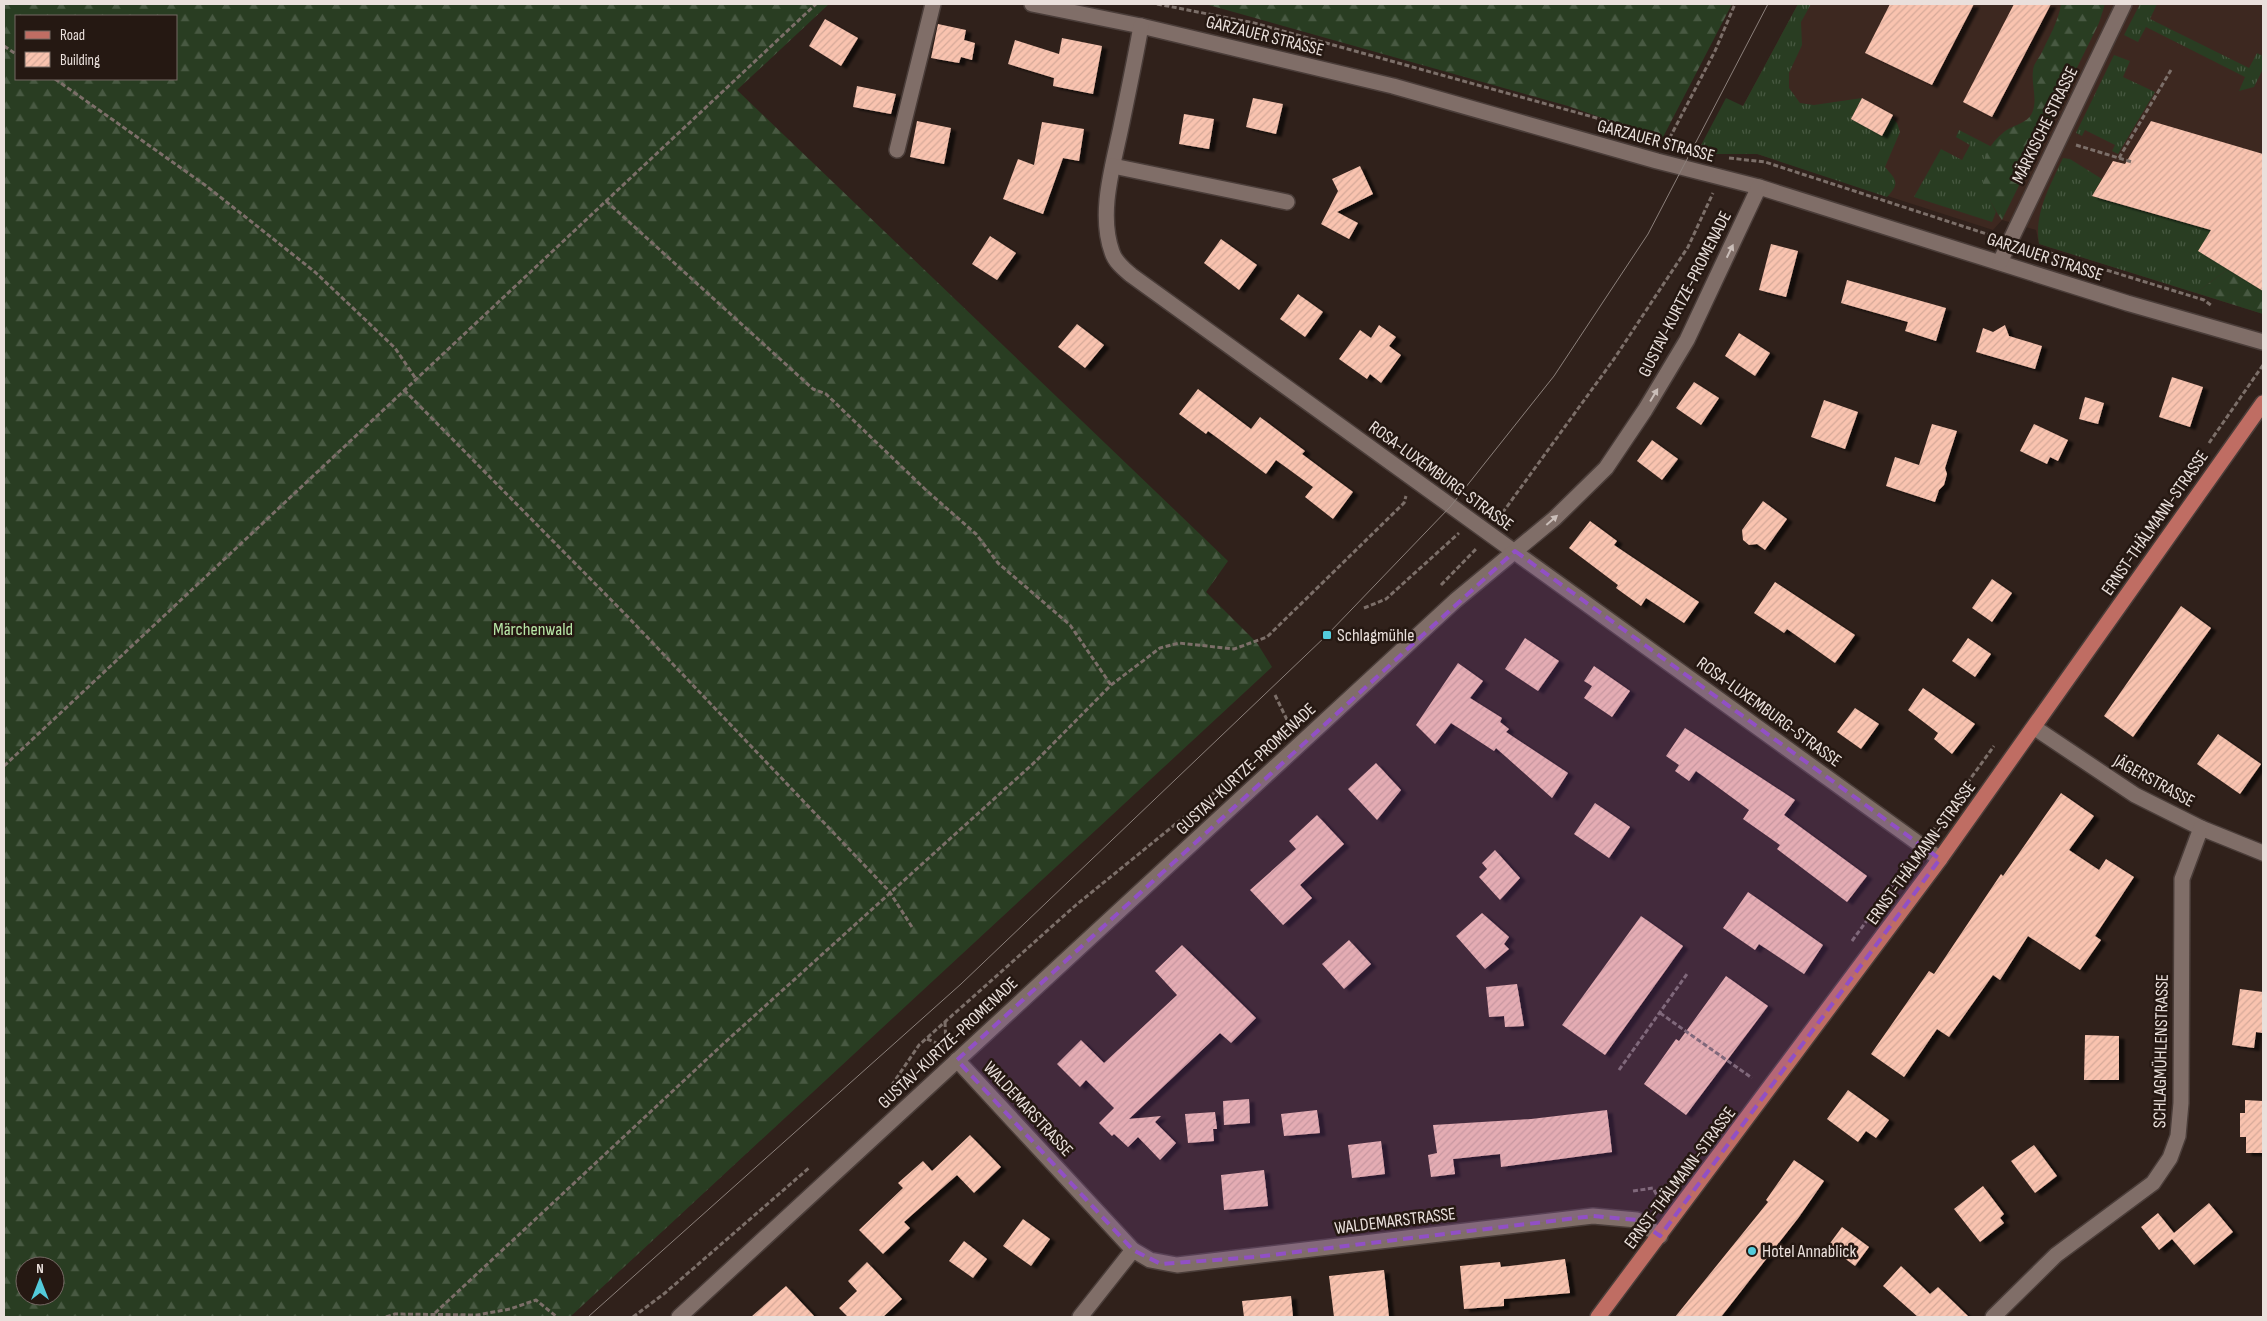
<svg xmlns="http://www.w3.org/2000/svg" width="2267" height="1321" font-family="'Sofia Sans Condensed',sans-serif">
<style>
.built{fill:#3d2820}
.grass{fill:url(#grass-tufts)}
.forest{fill:url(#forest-firs);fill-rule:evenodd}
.building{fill:url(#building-hatch);filter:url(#shadow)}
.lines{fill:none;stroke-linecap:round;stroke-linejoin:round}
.minor-casing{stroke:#4a3d39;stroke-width:18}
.major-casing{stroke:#4a3d39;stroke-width:18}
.path{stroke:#7c6f69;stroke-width:3;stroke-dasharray:5 2.5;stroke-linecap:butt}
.minor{stroke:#806e68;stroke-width:15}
.major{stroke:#bf6d63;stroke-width:15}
.tram{stroke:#8c807b;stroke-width:1}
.oneway{fill:#cabeb9}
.marked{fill:#9150c5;fill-opacity:0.2;stroke:#9150c5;stroke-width:4;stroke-dasharray:10 6;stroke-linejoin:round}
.poi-dot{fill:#53cbdb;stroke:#251812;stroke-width:2}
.labels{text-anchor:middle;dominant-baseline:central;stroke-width:5;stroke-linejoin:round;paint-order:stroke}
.street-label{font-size:18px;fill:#eae0dc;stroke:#251812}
.park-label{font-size:18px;fill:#b8e7a7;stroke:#251812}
.poi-label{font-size:18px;fill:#eae0dc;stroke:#251812;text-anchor:start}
</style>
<defs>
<pattern id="grass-tufts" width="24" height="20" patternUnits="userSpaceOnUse" patternTransform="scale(1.25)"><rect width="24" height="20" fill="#293d22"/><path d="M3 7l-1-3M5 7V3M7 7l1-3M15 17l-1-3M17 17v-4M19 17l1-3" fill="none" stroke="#485942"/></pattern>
<pattern id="forest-firs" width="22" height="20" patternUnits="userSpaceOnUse" patternTransform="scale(1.25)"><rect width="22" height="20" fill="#293d22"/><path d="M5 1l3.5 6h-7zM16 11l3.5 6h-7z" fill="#485942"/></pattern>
<pattern id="building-hatch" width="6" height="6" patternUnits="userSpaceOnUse" patternTransform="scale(1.25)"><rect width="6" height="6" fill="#f9c3af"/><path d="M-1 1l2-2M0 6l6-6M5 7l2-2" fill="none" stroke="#d5a999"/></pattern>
<filter id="shadow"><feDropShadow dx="5.5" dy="3" stdDeviation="1" flood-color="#0009"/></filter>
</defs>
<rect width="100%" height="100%" fill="#30211b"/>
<!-- built -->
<polygon class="built" points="1798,4 2263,4 2263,314 2039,244 2036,230 2002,220 1993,230 1723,143"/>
<!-- grass -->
<g class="grass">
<path d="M1798,4H1811L1801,22L1802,45L1789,73V88L1800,103L1814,105L1862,98L1851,119L1882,135L1892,118L1897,123L1900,132L1885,167C1894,178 1902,182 1887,197L1757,154H1706L1698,151L1726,98L1743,106Z"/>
<polygon points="2140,4 2157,4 2150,19 2249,68 2257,53 2263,56 2263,69 2254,87 2239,91 2245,77 2146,27 2138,42 2124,35"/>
<polygon points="2114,55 2130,61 2123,77 2155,92 2118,154 2112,151 2115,145 2085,130 2082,136 2076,133"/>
<path d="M1959,130L1992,147C1978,165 1986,194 1996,212L1992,222L1914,197L1941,149L1962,160L1970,145L1956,137Z"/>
<path d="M2063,158L2070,159L2102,179L2092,196L2211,230L2228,269L2196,293L2039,244C2034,213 2050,186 2063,158Z"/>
</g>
<!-- forest -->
<g class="forest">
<path d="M4,4H829L737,90L1228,561L1206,592L1257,643L1272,667L570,1317H4ZM16,16H176V79H16ZM25,1266H55V1296H25Z"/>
<polygon points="1205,4 1732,4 1662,139 1568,106"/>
<path d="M2061,4H2105L2099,23L2002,220C1981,190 1971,159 2004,132C2012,125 2027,124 2032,113C2038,100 2031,84 2033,71C2033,65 2038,59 2041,54C2048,39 2059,20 2061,4Z"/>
<polygon points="2228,269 2259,288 2263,281 2263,314 2196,293"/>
</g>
<!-- building -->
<g class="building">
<polygon points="1890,4 1974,4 1932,85 1865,53"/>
<polygon points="2014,4 2051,4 1992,117 1963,102"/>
<polygon points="825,19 858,38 841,66 809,46"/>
<polygon points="938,24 966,30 964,40 975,43 972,60 961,57 959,63 931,58"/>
<polygon points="1062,38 1102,46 1093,94 1053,86 1054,78 1008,64 1015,40 1059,54"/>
<polygon points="857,86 896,94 891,114 853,107"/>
<polygon points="1253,98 1283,104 1276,134 1246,127"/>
<polygon points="1862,98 1893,115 1882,136 1851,119"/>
<polygon points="1184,114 1214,119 1209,149 1179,144"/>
<polygon points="917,121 951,128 944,164 910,157"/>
<polygon points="2151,121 2263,154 2263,291 2198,251 2211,230 2092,196 2113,161 2125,164"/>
<polygon points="1042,122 1084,129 1079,161 1063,158 1043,214 1003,199 1018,159 1034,165"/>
<polygon points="1360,166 1373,194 1337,212 1358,223 1349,239 1321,224 1338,191 1332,179"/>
<polygon points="990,236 1016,253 997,280 972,264"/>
<polygon points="1221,239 1257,265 1239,290 1204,263"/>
<polygon points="1771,244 1798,251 1786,297 1759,290"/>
<polygon points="1847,280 1946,308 1936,341 1905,331 1908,322 1841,303"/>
<polygon points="1298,294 1323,312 1305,337 1280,319"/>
<polygon points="1077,324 1104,345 1085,368 1058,347"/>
<polygon points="1379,325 1396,337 1389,346 1401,355 1381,383 1370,374 1367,379 1339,359 1360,330 1371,338"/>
<polygon points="2005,325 2009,336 2042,346 2035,369 1976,352 1983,328 1993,332"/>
<polygon points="1739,333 1770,353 1755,376 1725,356"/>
<polygon points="2172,377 2203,387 2190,427 2159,417"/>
<polygon points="1694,382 1719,398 1701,425 1676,408"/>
<polygon points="1198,389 1251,429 1260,417 1305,451 1302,454 1353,492 1333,519 1305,497 1313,487 1276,460 1266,474 1208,431 1206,434 1179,414"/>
<polygon points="2085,397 2104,403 2098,424 2079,419"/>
<polygon points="1824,400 1858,412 1845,449 1811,437"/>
<polygon points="1932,424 1957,431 1945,468 1947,474 1944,485 1939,490 1935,502 1886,486 1895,457 1919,465"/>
<polygon points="2034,424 2068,440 2058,461 2050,457 2047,464 2020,451"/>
<polygon points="1652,440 1678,459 1662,480 1637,461"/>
<polygon points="1763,501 1787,519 1765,550 1757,544 1749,545 1743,540 1742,530"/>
<polygon points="1590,521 1617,541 1614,545 1699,602 1684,623 1646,598 1641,606 1616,588 1618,585 1569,548"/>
<polygon points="1992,579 2012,593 1992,622 1972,608"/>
<polygon points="1775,582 1855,635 1835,663 1787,629 1784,633 1754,613"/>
<polygon points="2181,606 2211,628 2133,737 2104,716"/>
<polygon points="1525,638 1559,661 1538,691 1505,669"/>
<polygon points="1968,638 1991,654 1975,677 1952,661"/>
<polygon points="1458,663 1483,681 1470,698 1502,718 1500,722 1509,729 1506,732 1568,773 1552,798 1496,748 1494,751 1451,723 1435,744 1416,725"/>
<polygon points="1594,666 1630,691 1612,717 1584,698 1592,686 1584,681"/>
<polygon points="1923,688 1975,724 1952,754 1934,739 1938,733 1908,710"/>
<polygon points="1855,708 1879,724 1861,749 1837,732"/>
<polygon points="1685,728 1795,800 1784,815 1867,876 1847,902 1777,849 1780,845 1743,819 1749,810 1696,771 1689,781 1675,771 1679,765 1666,756"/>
<polygon points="2218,734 2261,764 2240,794 2197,764"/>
<polygon points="1376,763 1401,790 1377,820 1348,789"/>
<polygon points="2061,793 2094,816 2069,850 2099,870 2106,859 2134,877 2095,936 2101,940 2080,970 2028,936 2000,980 1993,975 1949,1037 1937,1029 1904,1077 1871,1054 1929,971 1934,974 2001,874 2003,876"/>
<polygon points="1595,803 1630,827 1609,858 1574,834"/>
<polygon points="1317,815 1344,844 1300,885 1312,898 1283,925 1250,890 1296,849 1289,841"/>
<polygon points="1495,850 1520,878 1500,900 1479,877 1487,869 1482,863"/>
<polygon points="1748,892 1823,945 1804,974 1759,944 1755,950 1723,928"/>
<polygon points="1482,913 1509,937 1504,944 1509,949 1485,969 1456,936"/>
<polygon points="1641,916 1683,946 1605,1055 1562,1025"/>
<polygon points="1349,940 1371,964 1344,989 1322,964"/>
<polygon points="1182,945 1256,1018 1231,1043 1220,1033 1129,1119 1161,1116 1155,1122 1176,1143 1160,1160 1138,1137 1128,1147 1114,1134 1112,1136 1099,1123 1114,1108 1086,1080 1080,1087 1057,1064 1081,1040 1104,1063 1177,995 1155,971"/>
<polygon points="1726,976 1768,1006 1686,1115 1644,1084 1676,1039 1679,1041"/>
<polygon points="1517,984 1524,1026 1505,1027 1504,1016 1489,1017 1486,987"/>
<polygon points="2240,989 2263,992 2263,1033 2256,1032 2254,1048 2232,1045"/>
<polygon points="2085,1035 2119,1036 2119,1080 2084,1080"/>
<polygon points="1848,1090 1889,1120 1876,1138 1866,1131 1858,1142 1827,1119"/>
<polygon points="1249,1099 1250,1123 1224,1125 1223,1101"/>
<polygon points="2245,1100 2263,1101 2263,1153 2246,1153 2246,1137 2240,1137 2240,1113 2245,1113"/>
<polygon points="1317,1110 1320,1133 1284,1136 1281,1114"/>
<polygon points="1607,1110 1612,1152 1501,1167 1500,1154 1453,1159 1455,1174 1431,1177 1428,1155 1437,1153 1433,1125 1531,1119"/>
<polygon points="1215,1112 1217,1129 1213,1129 1214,1141 1188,1143 1185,1114"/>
<polygon points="970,1135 1001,1167 974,1193 957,1175 904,1222 910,1228 883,1254 859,1230 903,1188 898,1183 923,1161 932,1171"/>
<polygon points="1381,1141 1385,1174 1352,1178 1348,1145"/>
<polygon points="2034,1145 2057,1176 2035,1193 2011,1161"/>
<polygon points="1794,1160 1824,1181 1799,1217 1721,1317 1675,1317 1768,1202 1766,1200"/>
<polygon points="1264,1170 1268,1206 1224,1210 1221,1175"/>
<polygon points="1983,1186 2004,1214 2000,1218 2004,1223 1980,1242 1954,1209"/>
<polygon points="2209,1203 2233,1232 2194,1265 2172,1239 2159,1250 2141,1227 2158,1213 2174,1233"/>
<polygon points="1023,1219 1050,1239 1031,1266 1003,1246"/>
<polygon points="1842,1227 1869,1247 1855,1266 1828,1246"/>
<polygon points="964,1241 987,1259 973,1278 949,1261"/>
<polygon points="1565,1259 1570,1293 1504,1299 1504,1306 1464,1309 1460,1266 1500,1262 1501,1267"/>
<polygon points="867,1262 902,1299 883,1317 848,1317 839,1308 857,1291 848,1281"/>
<polygon points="1901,1266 1930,1294 1938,1287 1969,1317 1918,1317 1883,1286"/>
<polygon points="1384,1270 1389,1317 1334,1317 1329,1276"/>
<polygon points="786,1286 815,1317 751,1317"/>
<polygon points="1291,1296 1293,1317 1244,1317 1242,1301"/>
</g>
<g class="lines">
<!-- minor casing -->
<g class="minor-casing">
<g id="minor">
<polyline points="1032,4 1141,26 1393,86 1657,161 1759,187 2127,303 2263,342"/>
<path d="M1141,26C1135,60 1128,93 1121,127C1113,166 1098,213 1112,252C1115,262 1124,269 1131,275L1940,859"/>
<polyline points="897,150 933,4"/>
<polyline points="1113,166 1287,202"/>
<polyline points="2000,262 2124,4"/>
<polyline points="2035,728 2135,795 2201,828 2263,853"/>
<polyline points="957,1060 1133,1250 1150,1260 1177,1265 1593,1216 1637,1220 1660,1236"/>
<polyline points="679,1317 1456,600 1555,518 1606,468 1645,410 1687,340 1759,187"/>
<polyline points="1080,1317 1133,1250"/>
<polyline points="1993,1317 2056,1255 2153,1183 2170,1158 2178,1136 2181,1103 2182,879 2201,828"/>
</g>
</g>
<!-- major casing -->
<g class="major-casing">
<polyline id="major" points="1598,1317 1940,859 2263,403"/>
</g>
<!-- path -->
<g class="path">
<polyline points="1157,4 1254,23 1629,127 1642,136"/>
<polyline points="4,46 16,54"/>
<polyline points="55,79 205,185 315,272 395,348 416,379"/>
<polyline points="1666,145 1715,51 1735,4"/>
<polyline points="2076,145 2132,162"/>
<polyline points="1729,158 1765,162 1993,236"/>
<polyline points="2119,158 2171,70"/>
<polyline points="606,201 813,389 826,394 927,491 976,534 998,563 1070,625 1111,685"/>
<polyline points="2028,246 2204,300 2212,306"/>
<polyline points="404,390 628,617 889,891 912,927"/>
<polyline points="2209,443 2263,365"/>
<polyline points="1498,519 1614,359 1688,247 1713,193"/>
<polyline points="1441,585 1477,548"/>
<polyline points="1364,608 1386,599 1459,533"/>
<polyline points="1275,695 1291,728"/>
<polyline points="4,766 816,4"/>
<polyline points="1932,832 1994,746"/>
<polyline points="1852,941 1910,861"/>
<polyline points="1660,1013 1752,1078"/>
<polyline points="945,1022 946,1046"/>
<polyline points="927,1039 946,1047"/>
<polyline points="1619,1070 1687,974"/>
<polyline points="879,1104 919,1045 1076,905 1231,779"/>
<polyline points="1633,1191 1653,1188 1661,1203"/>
<polyline points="435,1313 722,1045 1036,761 1111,685 1160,648 1179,643 1234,649 1267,637 1404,503 1406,496"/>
<polyline points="386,1317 395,1314 477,1315 510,1309 536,1300 557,1317"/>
<polyline points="633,1317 665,1293 810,1167"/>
</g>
<!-- minor -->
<use href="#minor" class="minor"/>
<!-- major -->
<use href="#major" class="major"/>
<!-- tram -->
<polyline class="tram" points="588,1317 961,984 1327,635 1450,507 1554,376 1648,234 1768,4"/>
</g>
<!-- one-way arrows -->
<defs><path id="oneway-solid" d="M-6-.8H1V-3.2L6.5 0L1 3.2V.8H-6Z" transform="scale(1.25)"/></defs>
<g class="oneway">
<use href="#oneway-solid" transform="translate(1730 251) rotate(-64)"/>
<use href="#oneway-solid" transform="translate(1654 395) rotate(-59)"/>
<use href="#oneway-solid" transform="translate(1552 520) rotate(-41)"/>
</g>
<!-- marked area -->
<path class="marked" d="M1515,551L1940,859L1660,1236L1637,1220L1593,1216L1255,1257L1161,1264L1133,1250L957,1060Z"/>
<!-- markers -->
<g class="poi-dot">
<rect x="1322" y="630" width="10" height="10" rx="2.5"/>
<circle cx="1752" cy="1251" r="5"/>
</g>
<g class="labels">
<!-- street labels -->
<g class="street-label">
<text transform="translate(1265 36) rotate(14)">GARZAUER STRASSE</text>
<text transform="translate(2045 125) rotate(-64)">MÄRKISCHE STRASSE</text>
<text transform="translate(1656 141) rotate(15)">GARZAUER STRASSE</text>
<text transform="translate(2045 257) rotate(18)">GARZAUER STRASSE</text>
<text transform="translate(1685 294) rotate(-63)">GUSTAV-KURTZE-PROMENADE</text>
<text transform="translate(1441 476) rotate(36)">ROSA-LUXEMBURG-STRASSE</text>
<text transform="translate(2155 523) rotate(-55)">ERNST-THÄLMANN-STRASSE</text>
<text transform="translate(1769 712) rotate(36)">ROSA-LUXEMBURG-STRASSE</text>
<text transform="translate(1246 769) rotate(-43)">GUSTAV-KURTZE-PROMENADE</text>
<text transform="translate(2154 781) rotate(29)">JÄGERSTRASSE</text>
<text transform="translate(1921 853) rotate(-54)">ERNST-THÄLMANN-STRASSE</text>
<text transform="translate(948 1043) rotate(-43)">GUSTAV-KURTZE-PROMENADE</text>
<text transform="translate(2161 1051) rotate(-89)">SCHLAGMÜHLENSTRASSE</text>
<text transform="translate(1028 1109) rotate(47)">WALDEMARSTRASSE</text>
<text transform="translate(1680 1178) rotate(-53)">ERNST-THÄLMANN-STRASSE</text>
<text transform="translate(1395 1221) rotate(-7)">WALDEMARSTRASSE</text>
</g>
<!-- park labels -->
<g class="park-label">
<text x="533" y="629">Märchenwald</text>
</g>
<!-- poi labels -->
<g class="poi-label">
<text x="1337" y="635">Schlagmühle</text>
<text x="1762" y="1251">Hotel Annablick</text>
</g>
</g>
<!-- border -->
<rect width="2267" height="1321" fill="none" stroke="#eae0dc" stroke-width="10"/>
<!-- legend -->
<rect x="15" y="15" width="162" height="65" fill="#251812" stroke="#746863"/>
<rect x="25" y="31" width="25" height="8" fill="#bf6d63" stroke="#746863"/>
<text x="60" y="40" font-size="15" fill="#eae0dc">Road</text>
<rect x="25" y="52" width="25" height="15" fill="url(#building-hatch)" stroke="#746863"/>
<text x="60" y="65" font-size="15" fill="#eae0dc">Building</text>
<!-- north arrow -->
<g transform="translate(40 1281)"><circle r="24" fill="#251812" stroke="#746863"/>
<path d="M0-4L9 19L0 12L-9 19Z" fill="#53cbdb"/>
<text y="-8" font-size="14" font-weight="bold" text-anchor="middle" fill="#eae0dc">N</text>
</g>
</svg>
